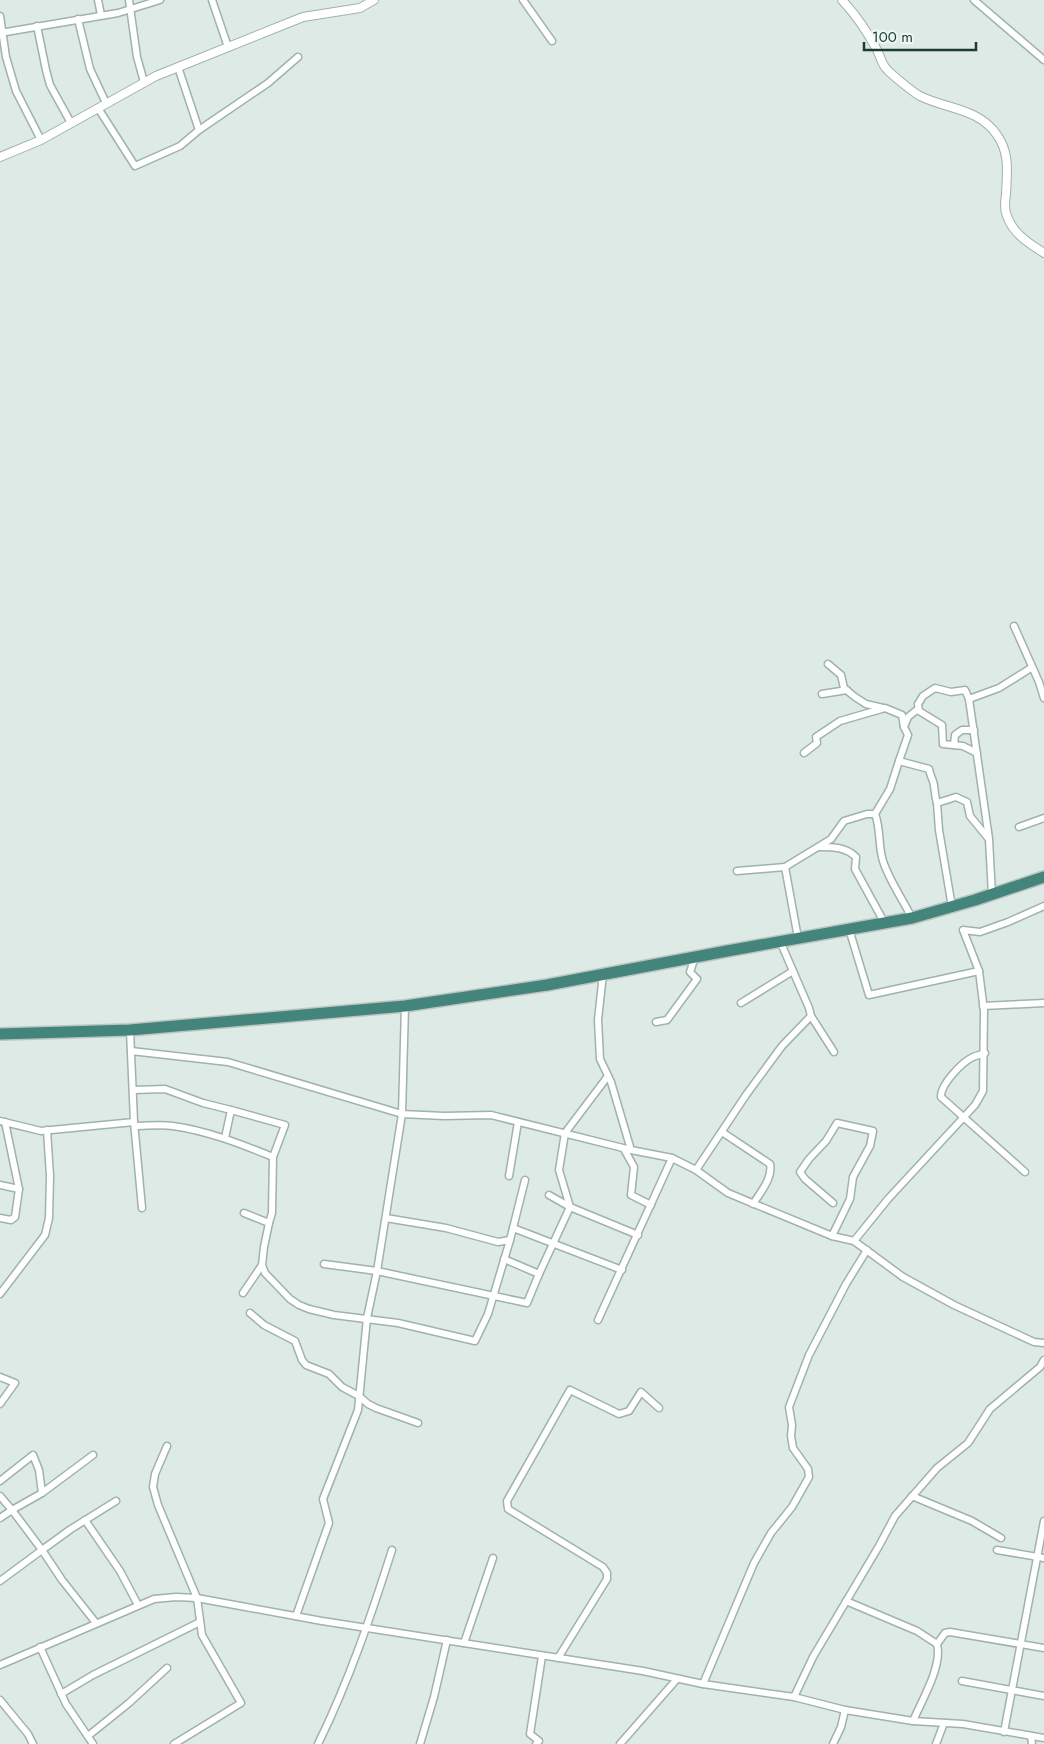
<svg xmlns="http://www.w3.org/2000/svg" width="1044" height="1744" font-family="Jost,sans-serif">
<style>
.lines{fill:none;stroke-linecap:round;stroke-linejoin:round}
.minor-casing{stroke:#a0b2ac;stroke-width:9}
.tertiary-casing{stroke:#a0b2ac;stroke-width:10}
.trunk-casing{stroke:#bcc4c2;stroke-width:14}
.minor{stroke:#fff;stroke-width:6}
.tertiary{stroke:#fff;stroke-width:8}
.trunk{stroke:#43847b;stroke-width:11}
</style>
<rect width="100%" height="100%" fill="#ddeae5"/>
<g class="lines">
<!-- minor casing -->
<g class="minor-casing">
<g id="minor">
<polyline points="98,0 101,15"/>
<polyline points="129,0 137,57 144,82"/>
<polyline points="212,0 228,47"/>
<polyline points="523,0 552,41"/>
<polyline points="974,0 1044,60"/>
<polyline points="0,16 6,57 16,91 41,140"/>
<polyline points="78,19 90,69 106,103"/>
<polyline points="37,26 46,70 50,85 71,123"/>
<polyline points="0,33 118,13 160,0"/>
<polyline points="178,67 199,130"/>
<polyline points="98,108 135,166 180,146 199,130 268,83 298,57"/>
<polyline points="1014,626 1039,682 1044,698"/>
<polyline points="828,664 841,675 844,688 855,697 866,704 883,708"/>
<polyline points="822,694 847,690"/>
<polyline points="969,699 999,688 1031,668"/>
<polyline points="954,745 955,735 962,730 974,730"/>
<polyline points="804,753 817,743 816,737 840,721 885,708 902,715 904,727"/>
<polyline points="977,753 963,746 943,744 942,725 919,711 918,704 923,696 935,688 951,692 965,690 969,699 989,839 992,895"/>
<polyline points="899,761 908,735 904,727 908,717 918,709"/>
<polyline points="937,803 939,830 952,907"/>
<path d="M875,814C881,829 878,846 883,861C889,880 903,900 912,918"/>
<polyline points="1019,827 1044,818"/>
<path d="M820,847C833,847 846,847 856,857L855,869L884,922"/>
<path d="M785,867L831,839L844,821L867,814H875L890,789L899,761L929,769C930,776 934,781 934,786C935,792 935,797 937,803L956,797L967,802L970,816L988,838"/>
<polyline points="737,871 785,867 798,938"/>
<polyline points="849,929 869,995 979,971"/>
<polyline points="603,974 598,1020 600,1059 611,1082 631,1150"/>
<polyline points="741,1003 793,971"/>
<polyline points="405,1006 402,1114 444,1116 491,1115 631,1150 672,1158 696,1170 728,1193 832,1236 854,1241 903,1277 954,1305 1034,1342 1044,1343"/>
<polyline points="983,1006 1044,1003"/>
<polyline points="811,1016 834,1052"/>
<polyline points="656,1022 667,1020 697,979 690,972 695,957"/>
<polyline points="130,1030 134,1122 142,1208"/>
<polyline points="131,1051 228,1062 402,1114 377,1271 367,1318 358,1410 323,1499 329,1523 296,1616"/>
<path d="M985,1053C981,1055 977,1055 973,1057C962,1062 940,1085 941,1097L1025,1172"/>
<polyline points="133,1090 165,1089 203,1103 231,1110 225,1138"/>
<polyline points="231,1110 285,1125 273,1157"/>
<polyline points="0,1121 41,1131 134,1122"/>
<path d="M135,1126C147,1126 161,1124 173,1126C208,1131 241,1144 273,1157L272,1213L269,1223L244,1213"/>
<path d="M722,1132L770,1164C773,1178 760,1193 753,1204"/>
<polyline points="624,1149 634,1167 631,1195 651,1205"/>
<polyline points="696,1170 746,1095 782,1046 811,1016 809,1008 780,941"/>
<polyline points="509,1176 518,1122"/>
<polyline points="0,1185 19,1189"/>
<polyline points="549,1195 570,1207 559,1170 565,1133 608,1076"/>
<polyline points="0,1218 11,1220 15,1217 19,1189 5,1122"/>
<polyline points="269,1223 264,1247 262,1265 265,1273 290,1299 299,1305 309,1309 334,1315 398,1323 475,1341 488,1314 510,1240 498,1242 446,1228 386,1218"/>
<polyline points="513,1228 622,1270"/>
<polyline points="832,1236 850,1199 853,1177 870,1146 873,1131 837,1123 826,1141 809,1159 800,1172 805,1179 833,1203"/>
<polyline points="510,1240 525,1180"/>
<polyline points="854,1241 888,1199 975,1105 983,1091 984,1011 979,971 963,930 980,932 1008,922 1044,906"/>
<polyline points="504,1259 539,1274"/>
<polyline points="324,1264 377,1271 527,1303 539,1274 570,1207 638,1235"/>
<polyline points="243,1293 262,1265"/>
<polyline points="0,1294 45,1235 49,1218 50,1176 47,1130"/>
<polyline points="250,1313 264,1325 295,1341 302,1360 306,1365 329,1374 342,1387 359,1396 368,1404 376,1408 418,1423"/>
<polyline points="598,1320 672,1158"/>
<polyline points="0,1377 15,1383 0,1404"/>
<polyline points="167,1446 155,1474 153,1487 158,1505 197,1598 202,1635 241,1703 174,1744"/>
<polyline points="0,1481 33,1455 39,1470 42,1493"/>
<polyline points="0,1496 12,1510 42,1493 93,1455"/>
<polyline points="912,1496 972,1521 1001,1538"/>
<polyline points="0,1518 12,1510 42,1550 0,1581"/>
<polyline points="85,1520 120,1571 138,1605"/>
<polyline points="997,1550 1044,1558"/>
<path d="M846,1601L917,1631L937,1644C943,1665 922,1700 913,1721"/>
<polyline points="96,1623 62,1580 42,1550 71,1529 116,1501"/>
<polyline points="464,1643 493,1558"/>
<polyline points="937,1644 945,1633 950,1632 1044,1648"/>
<polyline points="40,1647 66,1704 93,1744"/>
<polyline points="558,1658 607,1579 607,1573 603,1567 508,1509 507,1501 570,1390 619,1414 629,1411 641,1392 659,1408"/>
<polyline points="0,1665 154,1599 176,1597 197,1598 322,1621 643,1671 703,1684 794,1697 845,1710 913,1721 963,1724 1044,1738"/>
<polyline points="962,1681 1044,1696"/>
<polyline points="703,1684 754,1563 771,1533 792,1507 809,1477 808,1469 793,1448 791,1436 792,1425 789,1407 809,1355 846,1284 867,1250"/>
<polyline points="61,1694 93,1675 200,1622"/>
<polyline points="794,1697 813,1657 879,1546 895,1516 937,1468 968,1443 990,1409 1040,1367 1044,1360"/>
<polyline points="0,1700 28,1734 33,1744"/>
<polyline points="1004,1732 1044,1521"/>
<polyline points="88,1736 129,1703 167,1668"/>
<polyline points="1031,1736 1032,1744"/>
<path d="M318,1744C349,1681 371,1616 392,1550"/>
<polyline points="420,1744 434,1697 447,1640"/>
<polyline points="536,1744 539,1741 530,1734 542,1656"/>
<polyline points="620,1744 677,1679"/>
<polyline points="833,1744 841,1727 845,1710"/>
<polyline points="936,1744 944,1723"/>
</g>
</g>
<!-- tertiary casing -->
<g class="tertiary-casing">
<g id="tertiary">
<path d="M842,0C856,15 867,31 877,50C880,55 881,62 885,67C888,72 914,93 920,96C946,109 979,108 997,135C1010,153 1007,172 1006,194C1005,201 1004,210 1007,216C1013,234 1029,243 1044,253"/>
<polyline points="0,157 41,140 156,76 303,17 360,8 374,0"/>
</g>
</g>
<!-- trunk casing -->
<g class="trunk-casing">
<polyline id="trunk" points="0,1034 130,1030 405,1006 547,985 727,951 912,918 975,900 1044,877"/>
</g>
<!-- minor -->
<use href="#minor" class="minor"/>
<!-- tertiary -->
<use href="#tertiary" class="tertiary"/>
<!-- trunk -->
<use href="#trunk" class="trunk"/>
</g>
<!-- scale -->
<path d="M864 42v8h112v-8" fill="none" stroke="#1e3a34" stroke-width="2.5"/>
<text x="872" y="42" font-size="15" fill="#1e3a34" stroke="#edf7f2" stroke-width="4" paint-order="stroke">100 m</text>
</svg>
